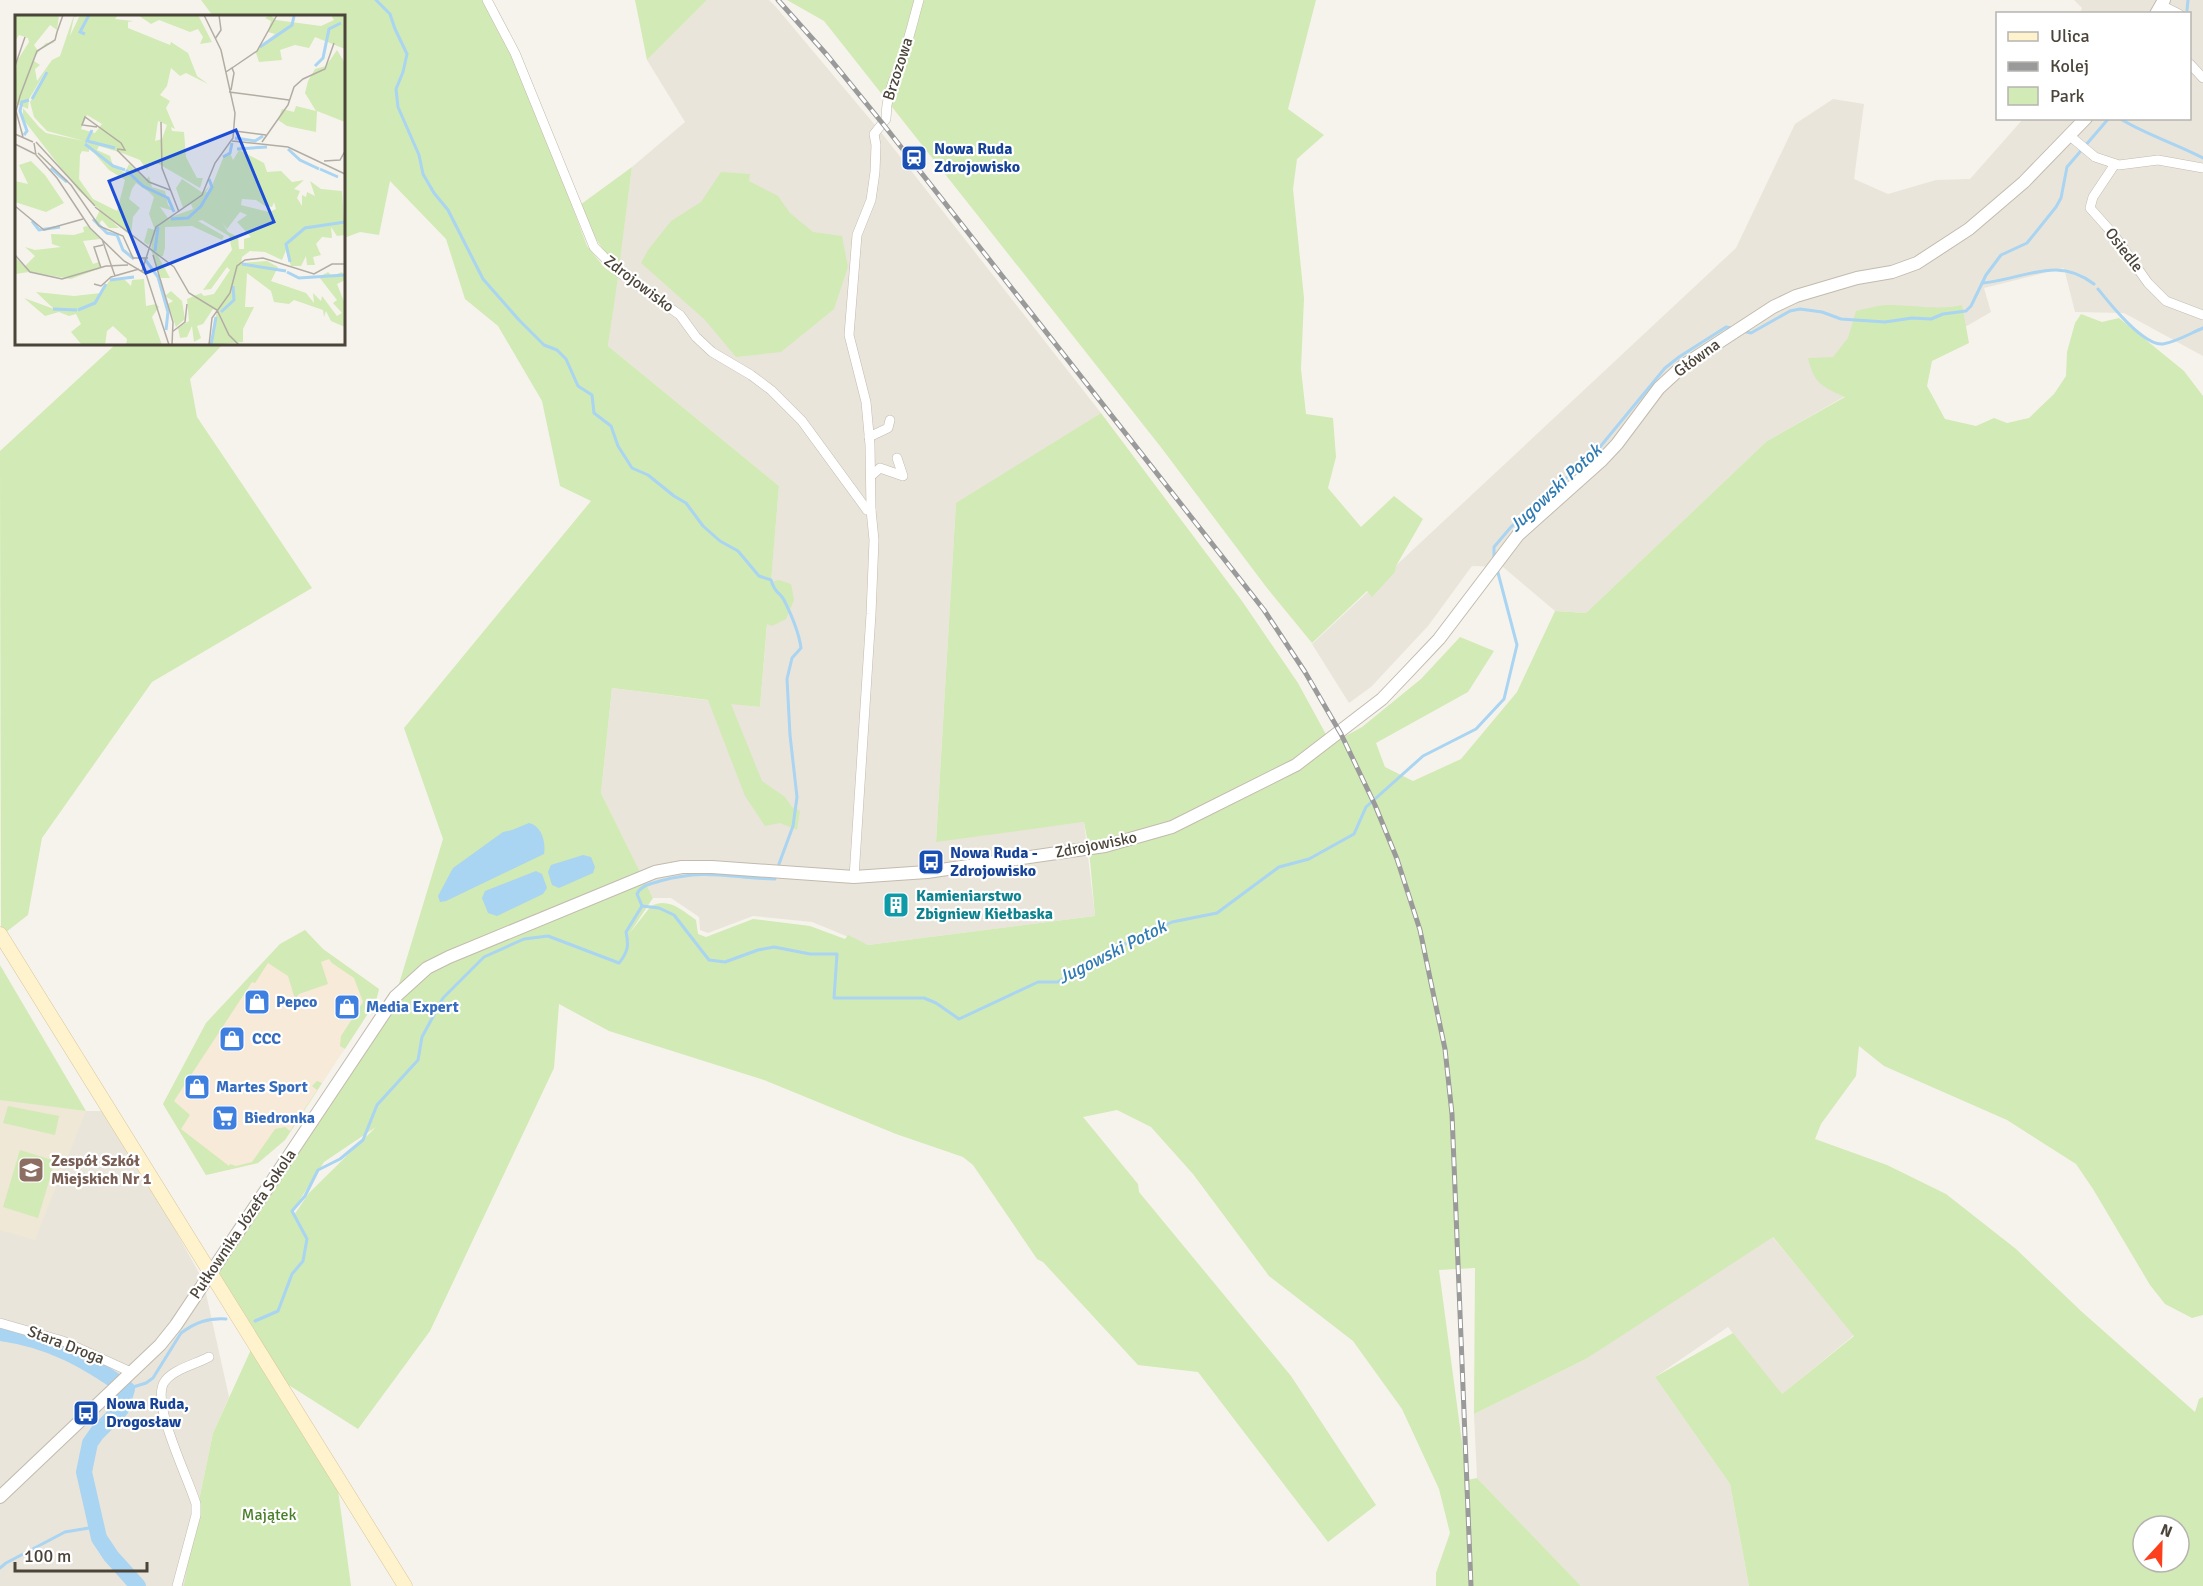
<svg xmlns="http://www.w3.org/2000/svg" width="2203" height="1586" font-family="Signika,sans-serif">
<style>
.residential{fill:#eae5da}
.commercial{fill:#f7ead8}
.education{fill:#efe8d6}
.green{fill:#d2eab5;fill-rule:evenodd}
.water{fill:#a9d4f2}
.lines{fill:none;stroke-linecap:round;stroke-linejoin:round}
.stream{stroke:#a9d4f2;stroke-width:3}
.river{stroke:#a9d4f2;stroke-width:16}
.minor-casing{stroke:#c2bbae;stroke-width:10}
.tertiary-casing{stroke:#c2bbae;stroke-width:14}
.secondary-casing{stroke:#d6c79b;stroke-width:15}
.minor{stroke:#fff;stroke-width:9}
.tertiary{stroke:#fff;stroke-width:12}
.secondary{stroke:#fff3cd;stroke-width:14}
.rail-casing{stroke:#9a9a9a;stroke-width:5}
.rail{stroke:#fff;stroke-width:3;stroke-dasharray:9;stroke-linecap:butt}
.labels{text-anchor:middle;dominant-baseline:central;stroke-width:4.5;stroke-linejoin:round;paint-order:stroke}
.street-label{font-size:16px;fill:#4b4439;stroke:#fff}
.transit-label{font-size:16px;font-weight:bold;fill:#164399;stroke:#fff;text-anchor:start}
.culture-label{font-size:16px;font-weight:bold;fill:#0d838f;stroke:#fff;text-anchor:start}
.shop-label{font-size:16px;font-weight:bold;fill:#366cbe;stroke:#fff;text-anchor:start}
.education-label{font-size:16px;font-weight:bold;fill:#785e54;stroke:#fff;text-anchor:start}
.park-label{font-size:16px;fill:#4a7f2a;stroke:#fff}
.water-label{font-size:18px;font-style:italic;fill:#2e7ab2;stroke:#fff}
.inset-river{fill:none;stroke:#a9d4f2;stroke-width:3}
.inset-road{fill:none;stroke:#b2ada4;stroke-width:1.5}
.view{fill:#1d4ed8;fill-opacity:0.15;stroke:#1d4ed8;stroke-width:3}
.inset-edge{fill:none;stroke:#4b4439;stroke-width:3}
</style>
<rect width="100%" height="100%" fill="#f6f3ec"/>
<!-- residential -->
<g class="residential">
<polygon points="707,0 769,0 776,7 880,131 1101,413 956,504 936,841 1084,822 1095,916 868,945 812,922 753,916 708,933 700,930 699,917 671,898 653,898 601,793 612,688 760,707 779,486 608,346 632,167 685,122 647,60"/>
<polygon points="2074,0 2203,0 2203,356 2124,313 2075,312 2064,268 1984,288 1991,312 1767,441 1586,613 1555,611 1503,567 1472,566 1428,626 1371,687 1349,703 1312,644 1736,248 1795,124 1833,99 1864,104 1854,179 1888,194 1936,180 1970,179 2023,119 2190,118 2190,14 2080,13 2082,8"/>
<polygon points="0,1100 86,1111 109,1111 203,1280 229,1397 213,1433 195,1520 195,1586 0,1586"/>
<polygon points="1770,1234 1854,1335 1781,1395 1728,1327 1655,1377 1730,1484 1749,1586 1581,1586 1477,1478 1474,1414 1586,1359"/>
</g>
<!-- commercial -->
<polygon class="commercial" points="305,930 323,949 379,989 376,1001 285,1140 258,1163 206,1175 163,1104 206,1023 280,944"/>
<!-- education -->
<polygon class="education" points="0,1100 86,1111 35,1240 0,1230"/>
<!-- green -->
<g class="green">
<path d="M201,0H487L515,53L587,246L605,268L618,277L608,346L779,486L771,582L779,580L791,584L794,600L786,619L772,626L767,624L760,707L731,704L762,781L785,797L792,807L800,811L797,830L780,823L765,826L745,796L708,700L612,688L601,793L653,898L629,934L651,906C668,897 682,910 696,920L698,934L706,937L753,919L810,926L845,939L848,935L868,945L1095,916L1089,849L1084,822L936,842L956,503L1101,413L1242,601L1298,683L1329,740L1311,755L1362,727L1421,679L1460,637L1494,651L1468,692L1376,743L1385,767L1413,781L1461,759L1517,692L1555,611L1586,613L1767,441L1845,397C1823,387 1814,384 1808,358L1833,357L1848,338L1856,311C1865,309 1875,306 1885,305C1911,304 1937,311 1962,305L1969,343L1932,361L1927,386L1945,419L1976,426L1994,418L2007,423L2029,418L2054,394L2066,376L2067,352L2075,323L2081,314L2102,322L2119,318L2184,371L2203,396V1315L2192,1318L2165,1304L2150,1285L2093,1189L2076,1164L2007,1120L1884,1066L1859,1046L1856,1076L1821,1124L1815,1139L1887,1165L1946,1194L2016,1249L2081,1311L2195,1412L2199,1399L2203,1397V1586H1749L1730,1484L1655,1377L1733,1333L1782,1394L1854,1336L1773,1237L1586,1359L1474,1414L1475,1268L1439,1270L1467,1480L1477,1478L1581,1586H1436V1573L1450,1533L1439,1489L1402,1409L1353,1341L1269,1276L1193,1174L1151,1127L1117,1110L1083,1117L1138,1184L1139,1192L1291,1376L1376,1505L1328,1542L1198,1372L1138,1365L1043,1262L1037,1259L973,1165L963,1157L896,1134L764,1080L609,1031L559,1004L554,1068L430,1331L358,1429L276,1377L336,1475L351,1586H184L195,1520L213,1433L254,1343L210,1273L395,997L443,839L404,728L591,501L560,486L542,401L498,326L465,299L446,239L390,181L379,235L360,232L344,238V16H213ZM376,1127L309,1193L294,1215L292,1212L324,1162ZM2143,1526H2179V1562H2143Z"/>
<polygon points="635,0 707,0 647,60"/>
<polygon points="787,0 1316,0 1288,109 1324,135 1297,159 1293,189 1304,298 1301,369 1306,414 1333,418 1336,457 1328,488 1361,527 1394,496 1423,519 1396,566 1395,572 1372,597 1367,591 1312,643 1267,588 1160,446 824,21"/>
<path d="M632,167L619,268C600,249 590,230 580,205Z"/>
<polygon points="721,172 750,174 749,181 778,196 790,213 813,232 842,236 848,267 834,309 781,352 736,357 704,319 641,263 648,250 671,221 701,202"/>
<polygon points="116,344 223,344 190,379 197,417 312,588 152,682 42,838 28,915 1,936 0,451"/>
<polygon points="305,930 323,949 379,989 376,1001 345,1049 340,1046 341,1036 363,1002 354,978 332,963 329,959 321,962 328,984 299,994 295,999 288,976 268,963 255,983 252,982 174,1101 190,1115 181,1129 229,1166 230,1164 236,1166 252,1162 275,1129 285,1127 290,1131 317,1090 312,1086 317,1081 322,1083 285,1140 258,1163 206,1175 163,1104 206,1023 280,944"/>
<polygon points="0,965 86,1111 0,1100"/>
<polygon points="8,1106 59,1116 55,1135 3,1123"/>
<polygon points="20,1150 55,1161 38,1218 3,1207"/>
</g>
<!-- water -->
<g class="water">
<path d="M529,823C542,826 546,842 544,854L446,901L440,902L438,896L453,868L503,832L512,830Z"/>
<polygon points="583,855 591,857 595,867 593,873 559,888 552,885 548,872 551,865"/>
<polygon points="536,871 542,874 547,888 543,894 497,916 488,913 482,898 485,891"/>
</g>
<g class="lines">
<!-- stream -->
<g class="stream">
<path d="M376,0L390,14L395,29L407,54L403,72L396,89L398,107L419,155L423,174L434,193L448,210L483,279L519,320L544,345L557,350L566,359L578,386L592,395L594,413L611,426L618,446L632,468L648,475L674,496L686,503L703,526L720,541L738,551L759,576L771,580C775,594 779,591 784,600C791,614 799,633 801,648L792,658L787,679L790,735L797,797L793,826L779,864"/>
<polyline points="2187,10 2188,0"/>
<path d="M2119,118C2146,135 2175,143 2203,158"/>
<path d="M1983,283C2025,279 2057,255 2094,284"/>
<path d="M2098,289C2110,304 2143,346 2163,344C2176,342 2191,333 2203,328"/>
<polyline points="1742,331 1751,333 1790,311 1800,309 1822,312 1841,319 1885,322 1912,318 1931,319 1943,314 1966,311 1971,306 1986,275 2001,255 2027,243 2056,207 2061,198 2067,167 2109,118"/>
<polyline points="1494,560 1494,547 1511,527 1595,453 1665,368 1679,357 1726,327 1732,328"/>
<polyline points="642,906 659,908 674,915 709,960 725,962 758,950 774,947 810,954 837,954 834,998 924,998 936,1003 959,1019 1038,982 1058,982 1079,968 1105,957 1123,945 1172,922 1217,913 1279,867 1309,859 1354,834 1366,807 1423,756 1476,729 1504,699 1517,645 1497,569"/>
<path d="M642,906L637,894C641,885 651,884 660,881C706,868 730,878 775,879"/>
<path d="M255,1321L278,1311L292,1274L303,1261L307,1239L292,1211L305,1196L318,1170L340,1159L363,1140L377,1105L418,1060L422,1037L443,998L484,957L524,939L548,936L619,963C628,952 629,945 626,932L642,906"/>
<path d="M127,1389L146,1383L153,1378L181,1333C196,1322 208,1318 226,1319"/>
<polyline points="0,1568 6,1563 65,1532 95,1527"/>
</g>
<!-- river -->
<path class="river" d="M0,1333C51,1340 86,1360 127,1389L121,1409L97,1433L90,1443L84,1472L99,1538L111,1556L138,1586"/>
<!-- minor casing -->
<g class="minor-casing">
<g id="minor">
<polyline points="487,0 515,53 594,247 620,273 680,315 696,337 712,352 751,375 771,390 802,421 867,510 871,510"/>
<polyline points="2161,5 2179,14"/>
<polyline points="2190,64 2203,78"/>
<polyline points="2070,136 2095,157 2119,165 2158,160 2203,168"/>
<polyline points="2115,164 2093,197 2090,208 2114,235 2148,283 2166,301 2203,315"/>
<polyline points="869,437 888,428 890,420"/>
<polyline points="871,476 880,468 903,476 897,458"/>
<path d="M854,877L871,614L874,540L871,510L870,445L866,402L849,335L857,235L871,200L875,172L876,145L874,134L886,119C886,98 892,84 900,64C908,44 913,21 919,0"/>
<polyline points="0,1323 63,1341 131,1372"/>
<path d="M177,1586L196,1515V1504C189,1479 149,1401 165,1381C174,1369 196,1364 209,1357"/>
</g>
</g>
<!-- tertiary casing -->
<g class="tertiary-casing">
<g id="tertiary">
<polyline points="2156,14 2164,0"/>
<polyline points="0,1497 160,1345 176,1325 395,997 427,968 449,957 655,872 682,867 712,867 854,877 927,872 1105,846 1172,827 1296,765 1382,699 1404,676 1439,639 1518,535 1602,460 1617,444 1659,388 1684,365 1773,307 1796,296 1857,278 1892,272 1917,263 1969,229 2024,182 2086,118"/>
</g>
</g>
<!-- secondary casing -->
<g class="secondary-casing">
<polyline id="secondary" points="0,934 405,1586"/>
</g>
<!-- minor -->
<use href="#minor" class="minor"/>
<!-- tertiary -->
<use href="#tertiary" class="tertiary"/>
<!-- secondary -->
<use href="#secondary" class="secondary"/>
<!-- rail casing -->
<g class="rail-casing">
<polyline id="rail" points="778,0 827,55 883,124 1264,610 1305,672 1341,734 1375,805 1397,859 1420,930 1430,978 1445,1049 1452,1114 1471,1586"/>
</g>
<!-- rail -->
<use href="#rail" class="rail"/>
</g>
<!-- icons -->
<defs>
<g id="station-square" transform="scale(1.35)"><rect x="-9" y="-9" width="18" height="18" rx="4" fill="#1a4fb4" stroke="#fff"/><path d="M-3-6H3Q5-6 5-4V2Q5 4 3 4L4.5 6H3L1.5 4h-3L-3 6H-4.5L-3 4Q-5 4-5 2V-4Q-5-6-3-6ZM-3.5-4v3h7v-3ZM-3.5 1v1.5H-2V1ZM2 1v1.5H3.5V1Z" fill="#fff"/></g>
<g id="bus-square" transform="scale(1.35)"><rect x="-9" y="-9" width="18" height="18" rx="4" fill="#1a4fb4" stroke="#fff"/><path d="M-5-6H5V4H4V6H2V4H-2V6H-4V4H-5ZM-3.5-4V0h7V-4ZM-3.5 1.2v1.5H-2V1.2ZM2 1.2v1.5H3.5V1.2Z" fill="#fff"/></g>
<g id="building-square" transform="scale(1.35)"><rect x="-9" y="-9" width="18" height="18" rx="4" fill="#0f9aa8" stroke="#fff"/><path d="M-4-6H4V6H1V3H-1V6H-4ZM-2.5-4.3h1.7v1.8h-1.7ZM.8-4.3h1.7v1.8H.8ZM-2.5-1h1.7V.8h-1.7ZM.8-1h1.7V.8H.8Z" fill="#fff"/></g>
<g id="shop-square" transform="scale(1.35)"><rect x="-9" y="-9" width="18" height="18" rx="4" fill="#3f7fe0" stroke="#fff"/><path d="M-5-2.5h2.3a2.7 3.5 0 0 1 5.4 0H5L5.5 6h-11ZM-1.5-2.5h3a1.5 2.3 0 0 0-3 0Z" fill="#fff"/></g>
<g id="supermarket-square" transform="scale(1.35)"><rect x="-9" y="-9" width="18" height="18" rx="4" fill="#3f7fe0" stroke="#fff"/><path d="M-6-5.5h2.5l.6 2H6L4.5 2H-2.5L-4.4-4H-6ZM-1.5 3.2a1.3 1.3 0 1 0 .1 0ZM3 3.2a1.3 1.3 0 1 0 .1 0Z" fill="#fff"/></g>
<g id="school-square" transform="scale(1.35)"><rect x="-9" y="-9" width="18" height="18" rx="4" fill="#8d6e63" stroke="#fff"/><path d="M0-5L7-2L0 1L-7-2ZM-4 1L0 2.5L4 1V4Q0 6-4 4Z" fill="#fff"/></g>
</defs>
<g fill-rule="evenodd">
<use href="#station-square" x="914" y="158"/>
<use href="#bus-square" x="931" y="862"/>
<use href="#building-square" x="896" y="905"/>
<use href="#shop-square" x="257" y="1002"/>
<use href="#shop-square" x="347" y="1007"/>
<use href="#shop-square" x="232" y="1039"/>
<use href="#shop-square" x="197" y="1087"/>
<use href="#supermarket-square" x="225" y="1118"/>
<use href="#school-square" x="31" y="1170"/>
<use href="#bus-square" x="86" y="1413"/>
</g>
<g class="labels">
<!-- street labels -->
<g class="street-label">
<text transform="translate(898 69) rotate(-72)">Brzozowa</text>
<text transform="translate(2124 250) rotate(52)">Osiedle</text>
<text transform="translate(639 284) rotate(37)">Zdrojowisko</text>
<text transform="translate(1697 358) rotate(-36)">Główna</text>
<text transform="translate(1096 845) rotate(-11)">Zdrojowisko</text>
<text transform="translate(243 1224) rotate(-56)">Pułkownika Józefa Sokola</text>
<text transform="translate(66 1345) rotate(21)">Stara Droga</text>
</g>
<!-- transit labels -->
<g class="transit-label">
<text x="934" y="149">Nowa Ruda<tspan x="934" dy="18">Zdrojowisko</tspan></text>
<text x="950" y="853">Nowa Ruda -<tspan x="950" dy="18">Zdrojowisko</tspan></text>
<text x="106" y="1404">Nowa Ruda,<tspan x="106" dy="18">Drogosław</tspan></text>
</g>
<!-- culture labels -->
<g class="culture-label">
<text x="916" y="896">Kamieniarstwo<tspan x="916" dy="18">Zbigniew Kiełbaska</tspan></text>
</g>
<!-- shop labels -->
<g class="shop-label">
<text x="276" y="1002">Pepco</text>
<text x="366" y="1007">Media Expert</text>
<text x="252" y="1039">CCC</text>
<text x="216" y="1087">Martes Sport</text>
<text x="244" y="1118">Biedronka</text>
</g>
<!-- education labels -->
<g class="education-label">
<text x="51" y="1161">Zespół Szkół<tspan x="51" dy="18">Miejskich Nr 1</tspan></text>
</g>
<!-- park labels -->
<g class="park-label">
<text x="269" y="1515">Majątek</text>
</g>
<!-- water labels -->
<g class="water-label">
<text transform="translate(1555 488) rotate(-43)">Jugowski Potok</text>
<text transform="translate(1112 952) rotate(-27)">Jugowski Potok</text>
</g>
</g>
<!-- overview -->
<g transform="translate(15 15)">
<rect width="330" height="330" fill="#f6f3ec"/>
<path d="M0,0H44L42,15L35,10L19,30L23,36L31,28L41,27L29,31L20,41L19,46L25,50L20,54L22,66L37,45L45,41L59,0L63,2H59L55,21L65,0H103L100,4L118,6L113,7V13L155,30L156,27L173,38L182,61L193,69L171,58L165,61L156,53L152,71L145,80L155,86L151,93L160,114L156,112L157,116L169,117L171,142L182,163H188L185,173L142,148L136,147L132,155L125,145L107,138L84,131L82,135L95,141L98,151L110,158L114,149L131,165L134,161L137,172L150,176L153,190L159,196L145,192L153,203L178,194L176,189L168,193L161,173L167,164L188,178L196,169L191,177L194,178L209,141L215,138L218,145L224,135L249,148L252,157L266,156L277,167L289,165L279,174L285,176L282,183L287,191V180L291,182L292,177L300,181L295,166L306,174L327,176L330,220L322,221L316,212L317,223L307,222L301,229L306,240L298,242L300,250H292L291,241L286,251H276L271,235L267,245L250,237L235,236L227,242L226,248L252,246L263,252L256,266L291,278L299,288L298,278L306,286L307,281L322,301L327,298L318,288L322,285L304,262L313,257L317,261L327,257L330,265L322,269L330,289V312L316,306L311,296L309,302L308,295L279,285L274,289L259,287L256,276L232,258L230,292H239L228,314V327L195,330L202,296L198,294L188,309L182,311L186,323L179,327L177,311L172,322L165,323L163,313L174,306L172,284L186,278L189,281L199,279L215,255L212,252L196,274L188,275L217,235L214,221L187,205L183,206L209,221L207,225L177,211L150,212V233L148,241H143L155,263H146L136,235L137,226L133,230L129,227L133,213L140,215L134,199L139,182L134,177L121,168L117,174L114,184L125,193L118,202L116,221L93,202L104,213H94L87,205L83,210L80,205L85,195L63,175L8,104V93L24,112L31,118L69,126L32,116L19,102L15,87L27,67L32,54L14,84L13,94L0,88L2,46L14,27L13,23L4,20L0,26ZM72,100L87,109L80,118L66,114ZM143,106L152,110L147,124L140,126ZM74,132L94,155L110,165L102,196L78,184L64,164L65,140L67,136L74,137ZM227,184L241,185L250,191L257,192L259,187L261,194L254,197L226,190ZM225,197L232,200L222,207L236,222L229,224V234H224L223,222L213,217L207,207L212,214ZM123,0H183L197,27L185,29L188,22L183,14L175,17L144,5L136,9ZM255,0L261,5L306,11L319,5L316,0H330V34L300,22L294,33L280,30L265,35L267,45L244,47L241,38L244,32L260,19L253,17L256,6L250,3ZM322,35L330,48V107L302,96L301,117L272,111L263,105L267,94L279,97L281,91L301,96L290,78L293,66L300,54L311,51ZM16,146L30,160L49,188L31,197L0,187V166L13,169L4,150ZM72,211L85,224L68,226L78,249L84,247L86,253L56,264L14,257L0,259V243L10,251L20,241L10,232L20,235L46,232L37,229L36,219L59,220L69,217L68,212ZM129,264L131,291L141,289L144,292L137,302L147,330H111L112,324L98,311L92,316L90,330H67L56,317L66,309L61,299L54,301L44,297L30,301L9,283L39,294L21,277L59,281L86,278L95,265H110L116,271L117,265ZM156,276L167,286L170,304L161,312L153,289L158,286L150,281Z" fill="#d2eab5" fill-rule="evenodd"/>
<path class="inset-river" d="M70,19L65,17L74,0M245,32L277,10L279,1M300,51L308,43L314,14L326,8M17,84L32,57M77,115L72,126L100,133M9,120L12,116L5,96L7,87L14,85M220,123L240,126L248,121M70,129L98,151L110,155M222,134L252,132M273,134L285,145L304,154M208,142L215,138L217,128M36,153L52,167M305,154L323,162M111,155L128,171L153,183L159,197M78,204L92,218L102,220L108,235L119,244M156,204L173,203L186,191L197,172L194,164M17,206L24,215L45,212M140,236L143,212M129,243L143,262L153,297L151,315M275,247L271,229L290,213L330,207M227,249L271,256M272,257L284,263L330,260M95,265L119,262M38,294L62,295M63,295L80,288L91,269M206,297L219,285L218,271M196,330L201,302"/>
<path class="inset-road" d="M42,17L48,0M200,24L206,15L204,0M0,51L10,22M217,53L242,36L262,0M211,57L217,53L219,58L216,75M214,77L274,85M146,107L147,153L164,197M82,112L67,110L70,102L106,128L110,135L102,134M220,116L251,120M0,119L18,127M8,122L1,96L5,81L22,36L40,25L42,17M217,126L273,132L330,159M21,127L80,191M247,127L273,90L279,72L288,64L310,54L319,28M19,128L21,140L42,163L75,213L109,246L131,259L154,330M0,129L20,139M102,135L134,167L155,175M23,138L56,170L84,211L108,221L118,243H133M309,146L325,145L330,136M0,191L29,215L68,204M80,192L159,252L174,278L202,295L214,320L224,330M87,224L100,261M0,240L15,257L47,264L91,251L113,250M138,240L158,307L157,330M86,253L79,232L88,230M127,256L141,212L187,180L200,148L218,123L220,98L206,35L189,0M79,269L86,271L96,262L124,254M157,317L170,307L172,289M194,330L197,303L215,278L222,251L230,245L248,243L299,259L317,249H330"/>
<path class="view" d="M221,115L259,207L131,258L94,166Z"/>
<rect width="330" height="330" class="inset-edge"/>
</g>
<!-- legend -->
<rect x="1996" y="12" width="195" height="108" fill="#ffffff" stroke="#b7b4b0" stroke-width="1.5"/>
<rect x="2008" y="32" width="30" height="9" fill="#fff3cd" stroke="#b7b4b0" stroke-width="1.5"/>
<text x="2050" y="42" font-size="18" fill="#4b4439">Ulica</text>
<rect x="2008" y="62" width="30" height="9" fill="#9a9a9a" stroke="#b7b4b0" stroke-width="1.5"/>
<text x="2050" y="72" font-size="18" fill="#4b4439">Kolej</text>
<rect x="2008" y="87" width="30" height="18" fill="#d2eab5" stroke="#b7b4b0" stroke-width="1.5"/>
<text x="2050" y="102" font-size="18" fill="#4b4439">Park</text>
<!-- north arrow -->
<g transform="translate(2161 1544) rotate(22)"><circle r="28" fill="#ffffff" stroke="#b7b4b0" stroke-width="1.5"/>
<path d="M0-4.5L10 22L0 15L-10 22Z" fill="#fc3f1d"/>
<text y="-9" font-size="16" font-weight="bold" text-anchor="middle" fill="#4b4439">N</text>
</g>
<!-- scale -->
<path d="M15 1562v9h132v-9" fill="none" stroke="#4b4439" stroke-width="3"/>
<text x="24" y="1562" font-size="18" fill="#4b4439" stroke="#ffffff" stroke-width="4.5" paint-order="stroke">100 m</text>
</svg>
